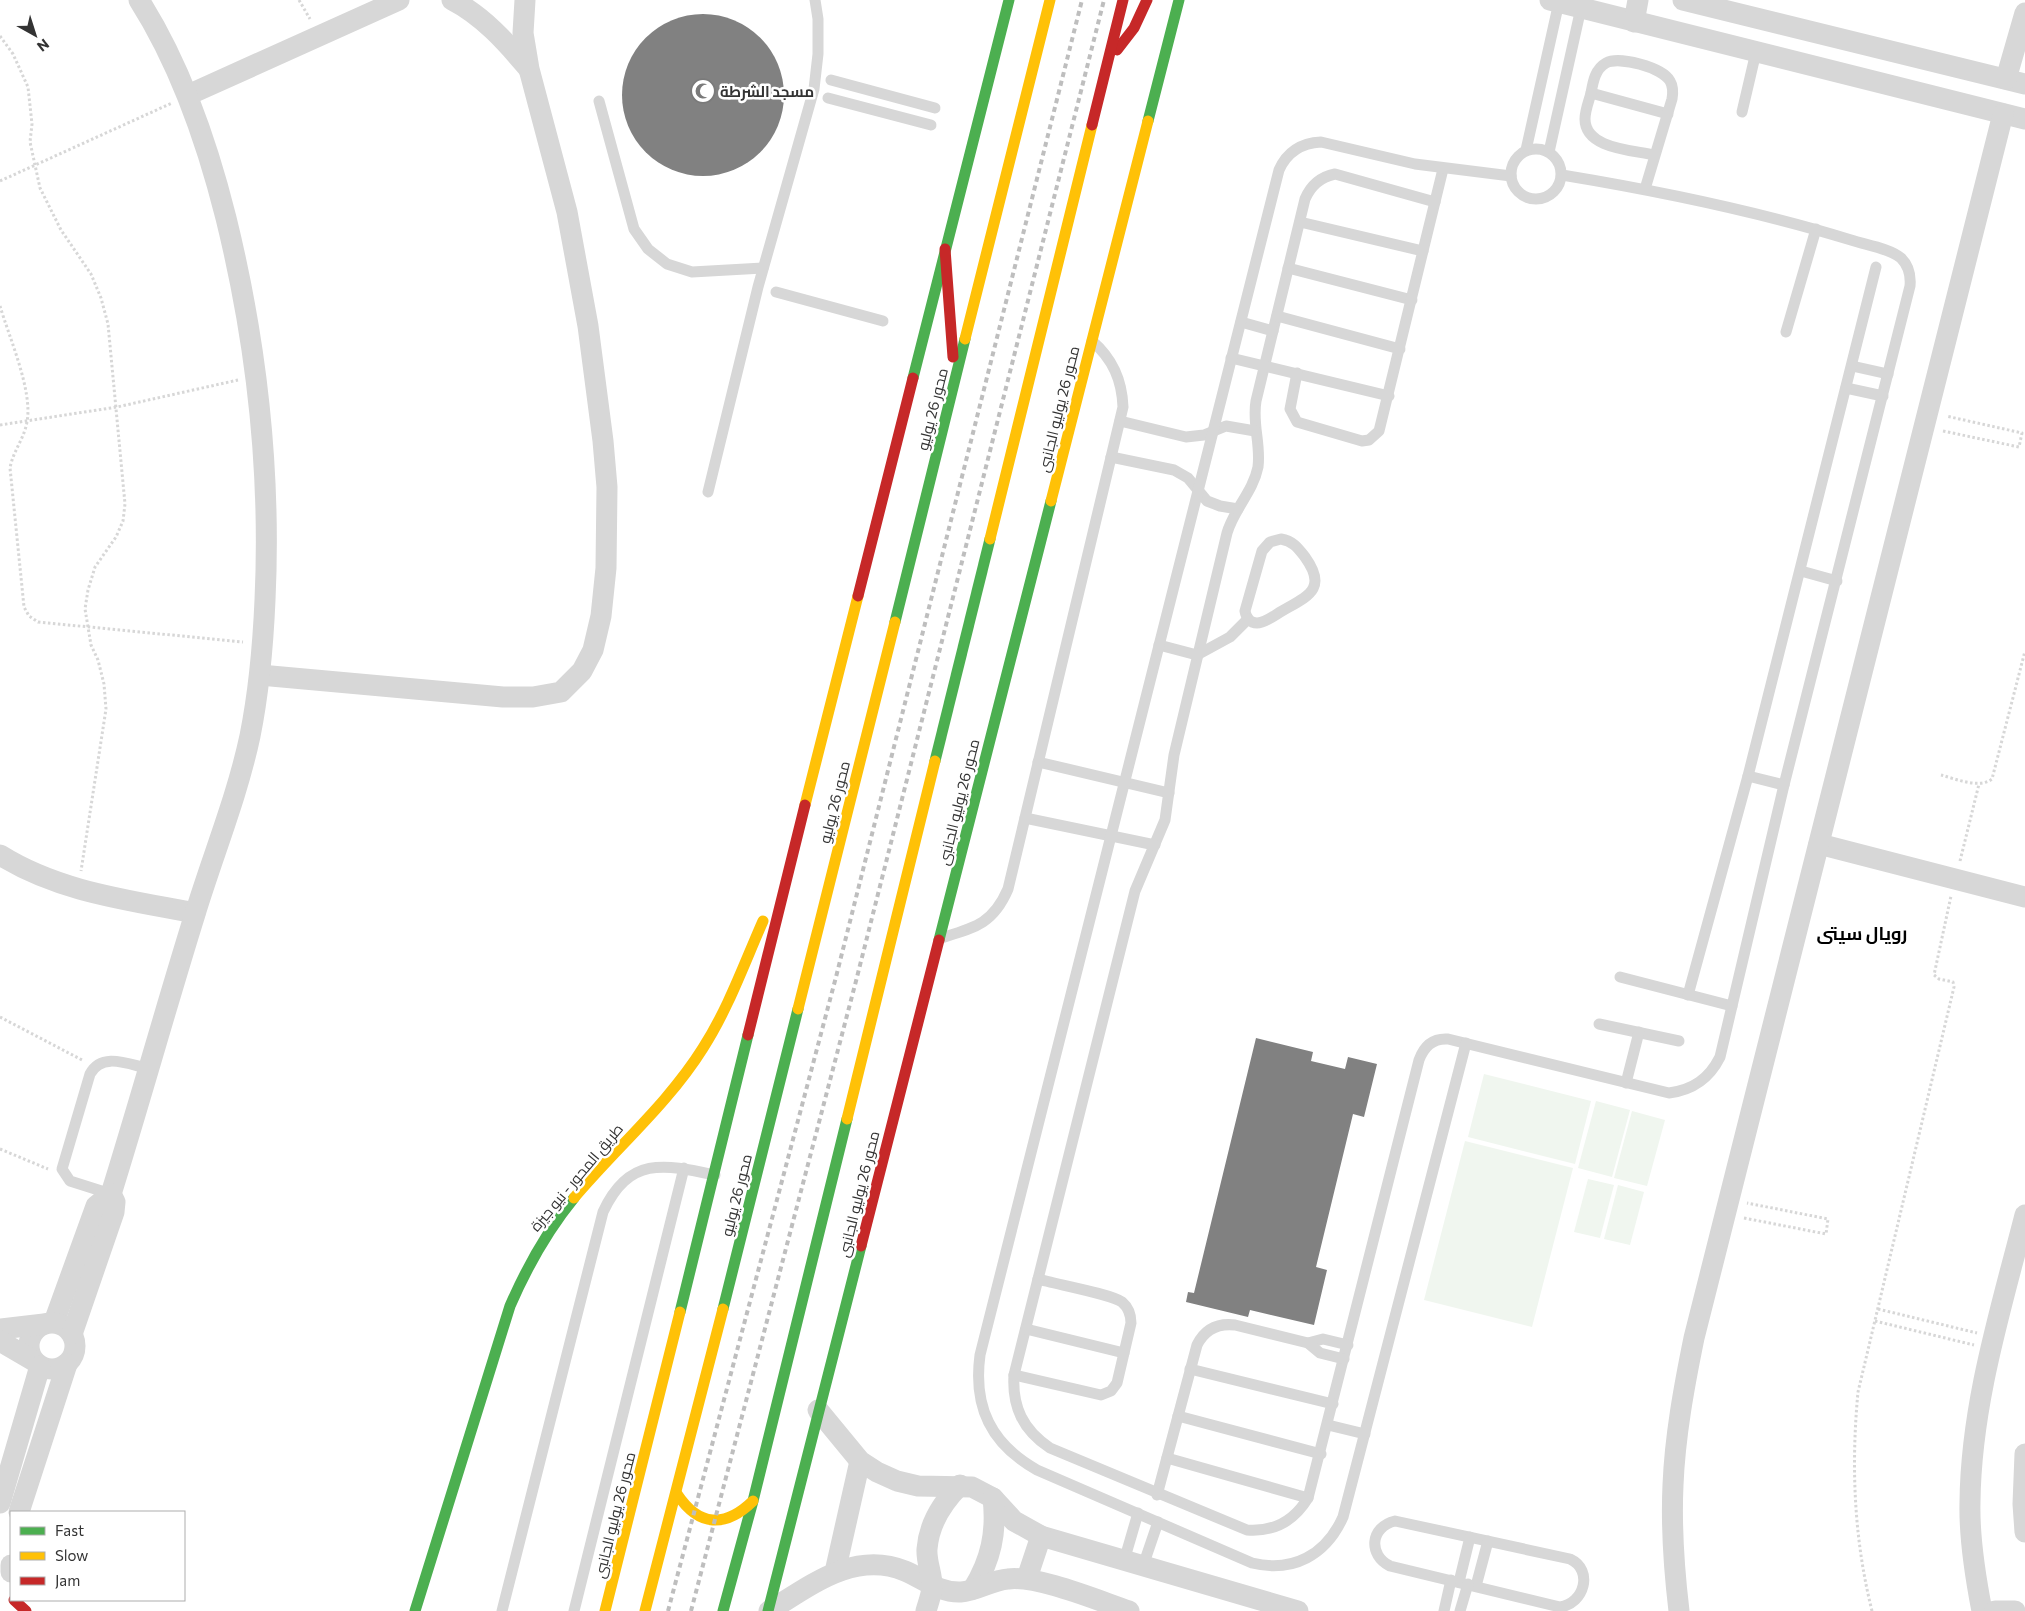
<svg xmlns="http://www.w3.org/2000/svg" width="2025" height="1611" font-family="Commissioner,Cairo,sans-serif">
<style>
.green{fill:#f0f6ef}
.building{fill:#818181}
.lines{fill:none;stroke-linecap:round;stroke-linejoin:round}
.path{stroke:#d7d7d7;stroke-width:3;stroke-dasharray:2.5 2.5;stroke-linecap:butt}
.lane{stroke:#d7d7d7;stroke-width:11}
.street{stroke:#d7d7d7;stroke-width:21}
.fast{stroke:#4caf50;stroke-width:11}
.slow{stroke:#ffc107;stroke-width:11}
.jam{stroke:#c62828;stroke-width:11}
.rail{stroke:#bebebe;stroke-width:4;stroke-dasharray:5 4;stroke-linecap:butt}
.labels{text-anchor:middle;dominant-baseline:central;stroke-width:5;stroke-linejoin:round;paint-order:stroke}
.poi-label{font-size:15px;font-weight:bold;fill:#333;stroke:#fff;text-anchor:start}
.street-label{font-size:15px;fill:#333;stroke:#fff}
.quarter-label{font-size:18px;font-weight:bold;fill:#000;stroke:#fff}
</style>
<rect width="100%" height="100%" fill="#fff"/>
<!-- green -->
<g class="green">
<polygon points="1484,1074 1591,1101 1575,1164 1468,1137"/>
<polygon points="1596,1101 1630,1110 1612,1177 1578,1168"/>
<polygon points="1632,1111 1665,1120 1647,1186 1614,1178"/>
<polygon points="1465,1141 1573,1168 1532,1327 1424,1300"/>
<polygon points="1588,1179 1614,1185 1600,1238 1574,1232"/>
<polygon points="1618,1185 1644,1192 1630,1245 1604,1239"/>
</g>
<!-- building -->
<g class="building">
<circle cx="703" cy="95" r="81"/>
<polygon points="1256,1038 1313,1052 1311,1061 1345,1069 1348,1057 1377,1064 1364,1117 1353,1114 1316,1267 1327,1270 1314,1325 1250,1310 1248,1317 1186,1302 1188,1292 1194,1293"/>
</g>
<g class="lines">
<!-- path -->
<g class="path">
<polyline points="299,0 310,19"/>
<polyline points="0,36 13,54 28,87 32,124 30,142 40,188 61,230 91,274 101,298 108,324 125,504 123,521 116,537 95,567 88,590 85,609 91,645 98,660 104,684 106,709 81,871"/>
<polyline points="0,181 172,103"/>
<path d="M0,306C9,337 33,391 27,422C24,439 13,451 10,468L24,607L29,616L38,622L243,642"/>
<polyline points="0,425 117,407 238,380"/>
<polyline points="1943,431 2019,447 2022,433 1946,416"/>
<path d="M1941,775C1956,779 1979,789 1992,779L2025,651"/>
<polyline points="1960,861 1979,784"/>
<polyline points="0,1017 84,1061"/>
<polyline points="0,1149 48,1169"/>
<polyline points="1744,1218 1826,1234 1828,1219 1747,1203"/>
<polyline points="1878,1309 1977,1333"/>
<polyline points="1875,1321 1974,1345"/>
<path d="M1872,1611C1854,1539 1851,1466 1858,1392L1954,987L1953,982L1939,979L1934,975L1951,896"/>
</g>
<!-- lane -->
<g class="lane">
<polyline points="831,80 935,108"/>
<polyline points="1591,93 1668,114"/>
<polyline points="828,98 931,125"/>
<polyline points="599,101 634,229 648,249 667,264 692,272 763,268"/>
<polyline points="1742,112 1756,52"/>
<circle cx="1536" cy="174" r="25"/>
<polyline points="1526,150 1559,2"/>
<polyline points="1549,152 1581,8"/>
<path d="M1645,189L1672,99C1673,93 1673,86 1670,81C1662,67 1619,56 1606,63C1595,69 1593,82 1591,93C1589,101 1585,110 1585,119C1585,149 1633,150 1654,155"/>
<path d="M1435,202L1335,174C1320,177 1311,185 1305,199L1256,401C1252,424 1261,444 1258,467C1253,492 1234,509 1227,533L1174,755L1165,820L1135,891L1014,1375C1012,1407 1023,1430 1050,1448L1247,1530C1274,1532 1294,1521 1308,1498L1419,1060C1424,1046 1433,1038 1448,1039L1669,1093C1693,1090 1709,1079 1720,1057L1784,785L1910,286C1911,275 1909,266 1901,258C1889,248 1866,245 1851,240C1757,211 1659,191 1562,175"/>
<polyline points="1300,222 1423,251"/>
<polyline points="1288,268 1412,300"/>
<polyline points="776,292 883,321"/>
<polyline points="1277,316 1400,349"/>
<polyline points="1241,322 1273,331"/>
<polyline points="1786,332 1816,229"/>
<polyline points="1231,358 1389,396"/>
<polyline points="1852,366 1888,374"/>
<polyline points="1297,373 1290,409 1297,422 1362,441 1369,440 1379,431 1443,169"/>
<polyline points="1846,388 1883,396"/>
<polyline points="1120,421 1186,437 1204,435 1226,426 1255,431"/>
<polyline points="1111,457 1174,470 1188,478 1207,501 1220,506 1238,509"/>
<polyline points="708,492 758,287 814,89 818,54 818,19 815,0"/>
<path d="M1281,539C1293,541 1298,548 1305,557C1328,589 1308,596 1282,611C1275,615 1265,623 1257,623C1250,623 1246,617 1245,611L1262,551L1270,542Z"/>
<polyline points="1801,571 1837,581"/>
<polyline points="1159,645 1197,655 1230,637 1248,619"/>
<polyline points="1038,762 1169,793"/>
<polyline points="1748,776 1784,785"/>
<polyline points="1025,818 1155,845"/>
<path d="M941,938C974,928 993,924 1008,889L1123,407C1122,380 1113,359 1092,341"/>
<polyline points="1620,977 1732,1006"/>
<polyline points="1688,995 1748,776 1876,267"/>
<polyline points="1599,1024 1679,1041"/>
<path d="M1466,1043L1343,1517C1326,1555 1293,1573 1252,1563L1037,1470C991,1444 973,1407 980,1355L1279,170C1287,152 1301,143 1321,142L1415,164L1511,176"/>
<polyline points="1626,1083 1639,1032"/>
<path d="M111,1194L70,1181L62,1169L90,1074C102,1051 130,1065 150,1069"/>
<polyline points="1026,1329 1124,1353"/>
<polyline points="1308,1343 1323,1339 1348,1345"/>
<polyline points="1190,1369 1333,1404"/>
<path d="M1014,1375L1101,1395L1111,1391L1117,1383L1131,1323C1131,1315 1129,1308 1122,1302C1111,1294 1055,1284 1038,1279"/>
<polyline points="1178,1416 1321,1454"/>
<polyline points="1328,1425 1365,1434"/>
<polyline points="1167,1458 1308,1498"/>
<path d="M1157,1495L1197,1345C1205,1329 1218,1323 1235,1325L1308,1343L1320,1353L1344,1359"/>
<path d="M1395,1521L1570,1559C1594,1570 1584,1604 1560,1607L1390,1566C1368,1555 1370,1527 1395,1521Z"/>
<polyline points="1124,1561 1138,1513"/>
<polyline points="1143,1566 1158,1522"/>
<polyline points="1459,1582 1470,1537"/>
<polyline points="1476,1586 1488,1541"/>
<path d="M502,1611L603,1212C629,1156 664,1164 715,1175"/>
<polyline points="574,1611 684,1168"/>
<polyline points="1444,1611 1451,1580"/>
<polyline points="1460,1611 1468,1584"/>
</g>
<!-- street -->
<g class="street">
<path d="M452,0C483,16 506,42 528,68"/>
<polyline points="1550,0 2025,119"/>
<polyline points="1683,0 2025,84"/>
<polyline points="1634,22 1638,0"/>
<polyline points="2006,79 2025,13"/>
<polyline points="188,95 399,0"/>
<polyline points="260,675 503,697 533,697 561,692 582,671 593,650 601,616 606,568 607,487 603,441 588,326 567,212 529,69 523,33 525,0"/>
<polyline points="1819,844 2025,897"/>
<path d="M0,855C59,892 128,900 195,913"/>
<path d="M54,1322L96,1206L111,1194C140,1101 166,1007 195,914C213,855 237,797 250,736C259,691 263,646 265,600C271,471 257,344 226,218C207,142 181,66 139,0"/>
<circle cx="52" cy="1346" r="23"/>
<polyline points="0,1329 44,1324"/>
<polyline points="72,1334 114,1212 115,1202 111,1194"/>
<polyline points="0,1341 34,1361"/>
<polyline points="818,1410 860,1461 877,1472 897,1481 918,1486 972,1487 993,1498 1014,1521 1041,1536 1298,1611"/>
<polyline points="2025,1454 2023,1504 2025,1532"/>
<polyline points="0,1503 40,1366"/>
<polyline points="19,1512 67,1364"/>
<polyline points="11,1565 11,1572"/>
<polyline points="835,1572 860,1461"/>
<polyline points="1027,1578 1041,1536"/>
<path d="M973,1589C991,1560 997,1532 993,1498"/>
<path d="M769,1611C810,1586 854,1550 905,1571C924,1579 939,1593 961,1592C977,1591 992,1580 1008,1579C1037,1575 1099,1601 1129,1611"/>
<path d="M926,1611C928,1604 931,1596 932,1588C933,1576 926,1562 927,1549C929,1523 942,1503 960,1485"/>
<path d="M1679,1611C1674,1569 1671,1528 1673,1485C1675,1436 1684,1387 1694,1338L2003,114"/>
<path d="M1982,1611C1975,1575 1969,1538 1970,1502C1971,1404 2001,1309 2025,1215"/>
<polyline points="1995,1611 2015,1611"/>
</g>
<!-- fast -->
<g class="fast">
<polyline points="1148,121 1179,0"/>
<polyline points="913,378 1009,0"/>
<polyline points="895,622 965,339"/>
<polyline points="935,761 990,539"/>
<polyline points="939,940 1051,501"/>
<polyline points="723,1309 798,1009"/>
<polyline points="680,1312 748,1035"/>
<path d="M415,1611L510,1306C527,1267 547,1231 574,1198"/>
<polyline points="723,1611 753,1501 847,1119"/>
<polyline points="768,1611 861,1246"/>
</g>
<!-- slow -->
<g class="slow">
<polyline points="965,339 1050,0"/>
<polyline points="1051,501 1148,121"/>
<polyline points="990,539 1092,125"/>
<polyline points="805,805 858,596"/>
<polyline points="798,1009 895,622"/>
<polyline points="847,1119 935,761"/>
<path d="M574,1198C616,1148 668,1104 703,1048C728,1009 744,964 763,921"/>
<path d="M677,1494C699,1527 725,1528 753,1501"/>
<polyline points="605,1611 680,1312"/>
<polyline points="645,1611 723,1309"/>
</g>
<!-- jam -->
<g class="jam">
<polyline points="1117,50 1134,28 1147,0"/>
<polyline points="1092,125 1123,0"/>
<polyline points="945,249 953,357"/>
<polyline points="858,596 913,378"/>
<polyline points="748,1035 805,805"/>
<polyline points="861,1246 939,940"/>
<polyline points="14,1600 26,1611"/>
</g>
<!-- rail -->
<g class="rail">
<polyline points="668,1611 836,977 1082,0"/>
<polyline points="691,1611 856,981 1104,0"/>
</g>
</g>
<!-- icons -->
<defs>
<g id="mosque-ring" transform="scale(1.25)"><circle r="9.5" fill="#fff" stroke="#7a7a7a" stroke-width="1.5"/><path d="M3.5-4.9A6 6 0 1 0 3.5 4.9A5 5 0 1 1 3.5-4.9Z" fill="#7a7a7a"/></g>
</defs>
<g fill-rule="evenodd">
<use href="#mosque-ring" x="703" y="91"/>
</g>
<g class="labels">
<!-- poi labels -->
<g class="poi-label">
<text x="720" y="91">مسجد الشرطة</text>
</g>
<!-- street labels -->
<g class="street-label">
<text transform="translate(932 409) rotate(-76)">محور 26 يوليو</text>
<text transform="translate(1058 409) rotate(-76)">محور 26 يوليو الجانبى</text>
<text transform="translate(834 802) rotate(-76)">محور 26 يوليو</text>
<text transform="translate(958 802) rotate(-76)">محور 26 يوليو الجانبى</text>
<text transform="translate(576 1177) rotate(-50)">طريق المحور - نيو جيزة</text>
<text transform="translate(858 1194) rotate(-76)">محور 26 يوليو الجانبى</text>
<text transform="translate(736 1195) rotate(-76)">محور 26 يوليو</text>
<text transform="translate(614 1515) rotate(-76)">محور 26 يوليو الجانبى</text>
</g>
<!-- quarter labels -->
<g class="quarter-label">
<text x="1862" y="933">رويال سيتى</text>
</g>
</g>
<!-- legend -->
<rect x="10" y="1511" width="175" height="90" fill="#ffffff" stroke="#adadad"/>
<rect x="20" y="1527" width="25" height="8" fill="#4caf50" stroke="#adadad"/>
<text x="55" y="1536" font-size="15" fill="#333333">Fast</text>
<rect x="20" y="1552" width="25" height="8" fill="#ffc107" stroke="#adadad"/>
<text x="55" y="1561" font-size="15" fill="#333333">Slow</text>
<rect x="20" y="1577" width="25" height="8" fill="#c62828" stroke="#adadad"/>
<text x="55" y="1586" font-size="15" fill="#333333">Jam</text>
<!-- north arrow -->
<g transform="translate(35 35) rotate(141)" stroke="#ffffff" stroke-width="4" paint-order="stroke">
<path d="M0-4L9 19L0 12L-9 19Z" fill="#333333"/>
<text y="-8" font-size="14" font-weight="bold" text-anchor="middle" fill="#333333">N</text>
</g>
</svg>
